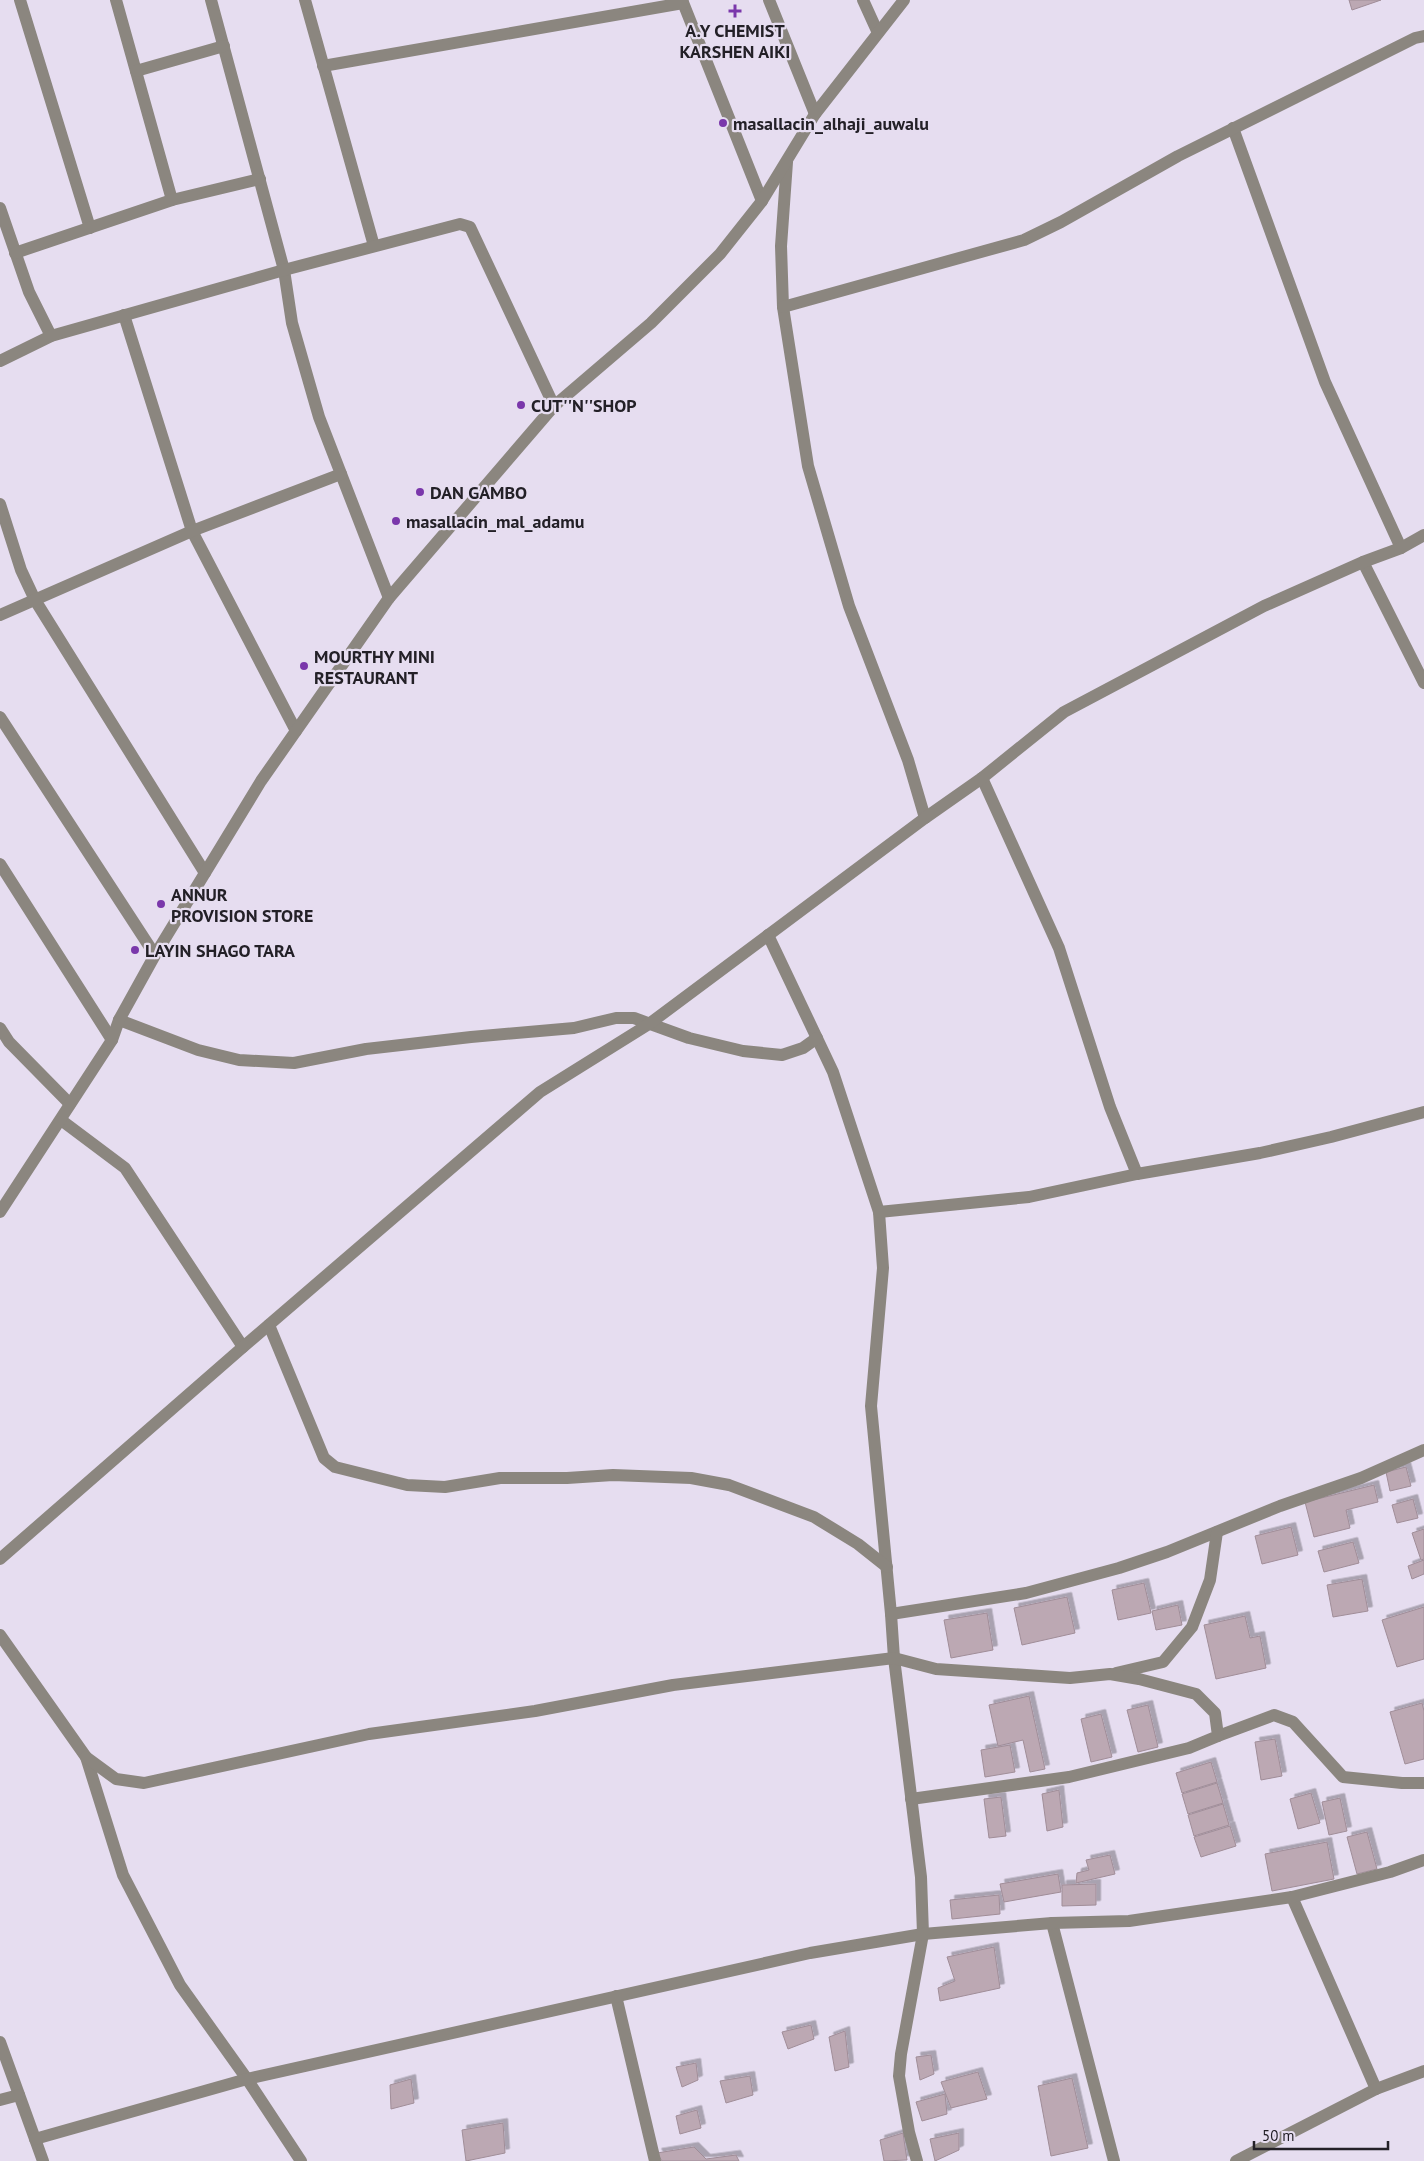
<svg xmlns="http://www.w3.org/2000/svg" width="1424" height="2161" font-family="'PT Sans',sans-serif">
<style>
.building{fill:#bca8b3;stroke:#a08d98;filter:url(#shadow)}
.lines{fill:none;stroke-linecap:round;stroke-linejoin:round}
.minor{stroke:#8b867f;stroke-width:12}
.poi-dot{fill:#7a37ab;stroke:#e6ddf0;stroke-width:2}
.labels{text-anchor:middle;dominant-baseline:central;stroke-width:4.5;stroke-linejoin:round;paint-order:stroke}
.poi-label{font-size:18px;font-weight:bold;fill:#232027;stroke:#e6ddf0;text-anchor:start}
</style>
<defs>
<filter id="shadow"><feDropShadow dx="4.5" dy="-4.5" stdDeviation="0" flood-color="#0004"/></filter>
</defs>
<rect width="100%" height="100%" fill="#e6ddf0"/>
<!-- building -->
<g class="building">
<polygon points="1349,0 1381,0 1352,10"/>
<polygon points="1406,1467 1411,1486 1390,1491 1386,1472"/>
<polygon points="1374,1485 1378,1502 1346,1510 1350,1528 1314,1537 1305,1502"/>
<polygon points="1413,1499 1418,1518 1397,1523 1392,1505"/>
<polygon points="1291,1527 1298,1555 1262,1564 1255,1536"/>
<polygon points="1424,1529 1424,1559 1421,1560 1412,1533"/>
<polygon points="1353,1542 1359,1563 1324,1572 1318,1551"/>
<polygon points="1424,1560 1424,1574 1412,1579 1408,1566"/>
<polygon points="1362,1579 1368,1611 1333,1617 1327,1585"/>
<polygon points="1144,1583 1151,1613 1118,1620 1112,1590"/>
<polygon points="1067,1597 1075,1633 1022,1645 1014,1608"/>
<polygon points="1178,1605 1182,1625 1156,1630 1152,1611"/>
<polygon points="1424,1607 1424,1659 1397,1667 1382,1620"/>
<polygon points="987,1613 993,1650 951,1658 944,1620"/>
<polygon points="1245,1616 1250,1638 1260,1636 1266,1668 1216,1679 1204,1625"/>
<polygon points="1029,1696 1045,1769 1030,1772 1023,1740 998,1746 989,1705"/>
<polygon points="1422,1703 1424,1711 1424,1759 1405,1764 1390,1712"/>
<polygon points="1148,1705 1158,1747 1138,1752 1127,1710"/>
<polygon points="1101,1714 1112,1757 1091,1762 1081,1719"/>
<polygon points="1275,1739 1282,1776 1261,1780 1255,1742"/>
<polygon points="1010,1745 1015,1772 985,1777 981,1750"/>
<polygon points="1211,1762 1217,1782 1182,1793 1176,1773"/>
<polygon points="1217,1783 1223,1803 1188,1814 1182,1794"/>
<polygon points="1059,1790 1063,1827 1047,1831 1042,1794"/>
<polygon points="1311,1793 1320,1823 1298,1829 1290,1799"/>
<polygon points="1001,1797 1006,1836 989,1838 984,1799"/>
<polygon points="1340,1798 1347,1831 1329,1835 1322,1802"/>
<polygon points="1223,1804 1229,1825 1194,1836 1188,1815"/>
<polygon points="1230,1826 1236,1846 1201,1857 1194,1837"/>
<polygon points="1367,1832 1377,1869 1357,1874 1347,1837"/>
<polygon points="1327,1842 1334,1879 1272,1891 1265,1854"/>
<polygon points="1110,1855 1115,1874 1076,1883 1077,1873 1089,1870 1086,1860"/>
<polygon points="1058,1874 1061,1892 1004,1902 1000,1884"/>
<polygon points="1096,1884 1096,1905 1062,1906 1062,1885"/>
<polygon points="999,1895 1000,1914 952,1919 950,1900"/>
<polygon points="994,1947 1000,1988 940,2001 938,1988 955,1981 947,1957"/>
<polygon points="811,2025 814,2039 788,2049 782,2032"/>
<polygon points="845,2031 849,2067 835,2071 829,2037"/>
<polygon points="931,2055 934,2074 920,2080 916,2057"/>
<polygon points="696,2063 698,2080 682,2087 676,2067"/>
<polygon points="978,2072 987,2099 951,2108 941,2082"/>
<polygon points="750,2076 753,2095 726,2103 720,2081"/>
<polygon points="1072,2078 1088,2148 1051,2156 1038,2086"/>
<polygon points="411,2079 414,2103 391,2109 390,2085"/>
<polygon points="945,2094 947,2114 922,2121 916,2102"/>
<polygon points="697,2110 701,2128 680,2134 676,2116"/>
<polygon points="503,2123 505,2153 466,2161 462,2130"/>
<polygon points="903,2133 907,2160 884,2161 880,2140"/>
<polygon points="959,2133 959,2150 935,2161 930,2139"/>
<polygon points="694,2147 706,2159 736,2155 739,2161 662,2161 657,2153"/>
</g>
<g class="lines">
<!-- minor -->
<g class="minor">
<polyline points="20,0 90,228"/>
<polyline points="116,0 172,200"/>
<polyline points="211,0 284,270 292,323 319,417 389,598"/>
<polyline points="305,0 374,246"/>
<polyline points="682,0 762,201"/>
<polyline points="769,0 815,114"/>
<polyline points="863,0 878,33"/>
<polyline points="323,66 683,3"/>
<polyline points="136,71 224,46"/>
<polyline points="1233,128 1325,382 1401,548"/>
<polyline points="787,162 781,246 783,307 808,466 849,606 908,760 925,818"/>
<polyline points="0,208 29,292 51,336"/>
<polyline points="15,253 172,200 260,179"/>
<polyline points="783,307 1024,240 1061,222 1178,156 1415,38 1424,36"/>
<polyline points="124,315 192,531 296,731"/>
<polyline points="0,361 51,336 284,270 460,224 470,227 554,406"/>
<polyline points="0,504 21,570 35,600 205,873"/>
<polyline points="1363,562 1424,683"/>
<polyline points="0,615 192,531 341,474"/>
<polyline points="0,717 155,955"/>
<polyline points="982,778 1059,948 1110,1107 1137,1174"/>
<polyline points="0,864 112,1040"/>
<polyline points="768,935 833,1072 879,1212 883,1268 871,1406 891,1614 894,1658 921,1877 923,1934 901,2054 899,2076 909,2132 917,2161"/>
<polyline points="119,1020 198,1050 239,1060 294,1063 366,1049 471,1037 574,1028 616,1018 634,1018 689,1038 743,1051 782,1055 803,1048 817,1038"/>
<polyline points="0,1028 9,1042 70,1104"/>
<polyline points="61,1120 125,1168 243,1347"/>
<polyline points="0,1212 112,1040 119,1020 155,955 261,781 389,598 554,406 651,323 720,254 762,201 815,114 904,0"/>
<polyline points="879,1212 1029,1197 1137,1174 1260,1153 1331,1137 1424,1112"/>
<polyline points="269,1325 324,1458 335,1467 407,1485 445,1487 500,1478 567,1478 613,1475 691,1478 729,1485 814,1517 858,1544 887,1567"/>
<polyline points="0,1559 243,1347 540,1092 649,1024 925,818 982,778 1064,712 1264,606 1363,562 1401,548 1424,535"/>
<polyline points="891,1614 1026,1593 1119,1568 1167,1552 1280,1506 1361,1478 1424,1450"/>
<polyline points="0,1635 86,1757 123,1875 180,1985 247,2079 301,2161"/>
<polyline points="1116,1673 1163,1662 1192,1627 1210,1580 1217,1532"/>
<polyline points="1218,1736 1274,1715 1293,1722 1343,1777 1402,1783 1424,1783"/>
<polyline points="86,1757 116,1779 144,1783 369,1734 535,1711 673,1685 894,1658 936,1669 1070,1678 1110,1674 1139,1679 1196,1694 1215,1713 1218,1736 1189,1748 1069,1777 911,1799"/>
<polyline points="1292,1897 1376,2089"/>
<polyline points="1052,1923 1114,2161"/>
<polyline points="616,1996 655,2161"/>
<polyline points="0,2042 43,2161"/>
<polyline points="0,2100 19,2095"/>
<polyline points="35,2139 247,2079 810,1953 923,1934 1052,1923 1129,1921 1292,1897 1390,1872 1424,1860"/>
<polyline points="1236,2161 1376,2089 1424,2071"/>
</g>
</g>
<!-- markers -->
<g class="poi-dot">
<path d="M732.5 3.5h5v5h5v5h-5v5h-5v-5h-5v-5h5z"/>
<circle cx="723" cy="123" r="5"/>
<circle cx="521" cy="405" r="5"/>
<circle cx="420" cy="492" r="5"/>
<circle cx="396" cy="521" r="5"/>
<circle cx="304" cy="666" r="5"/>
<circle cx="161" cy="904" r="5"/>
<circle cx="135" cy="950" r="5"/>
</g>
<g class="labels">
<!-- poi labels -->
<g class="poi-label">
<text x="735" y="30" text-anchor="middle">A.Y CHEMIST<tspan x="735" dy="21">KARSHEN AIKI</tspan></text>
<text x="733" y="123">masallacin_alhaji_auwalu</text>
<text x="531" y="405">CUT''N''SHOP</text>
<text x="430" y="492">DAN GAMBO</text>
<text x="406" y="521">masallacin_mal_adamu</text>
<text x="314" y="656">MOURTHY MINI<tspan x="314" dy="21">RESTAURANT</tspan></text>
<text x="171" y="894">ANNUR<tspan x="171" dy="21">PROVISION STORE</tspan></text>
<text x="145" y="950">LAYIN SHAGO TARA</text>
</g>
</g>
<!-- scale -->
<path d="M1254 2141v8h134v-8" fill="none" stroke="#232027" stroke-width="2.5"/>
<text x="1262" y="2141" font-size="15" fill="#232027" stroke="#e6ddf0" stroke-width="4" paint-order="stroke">50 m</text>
</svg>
